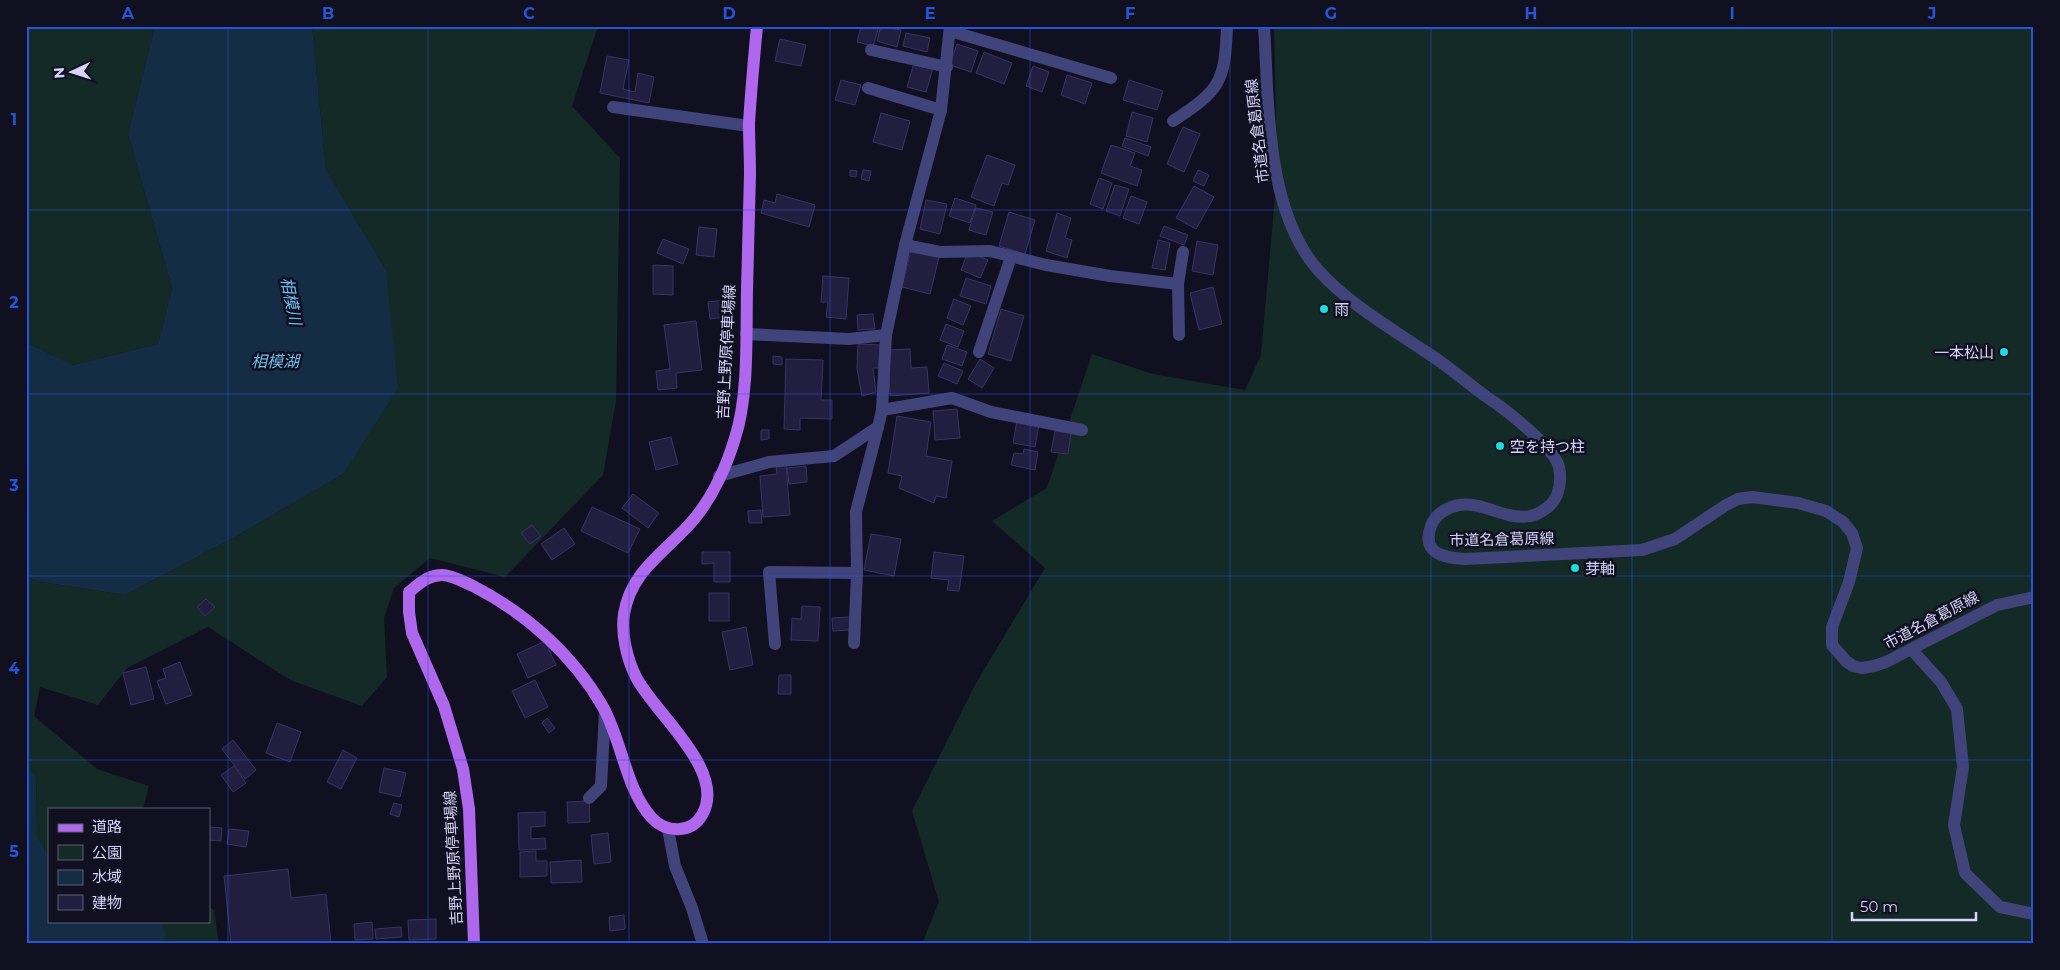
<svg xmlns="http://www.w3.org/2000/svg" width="2060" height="970" font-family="Montserrat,'Noto Sans JP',sans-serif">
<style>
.green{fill:#142a27}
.water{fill:#152c45}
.building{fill:#221e3f;stroke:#393368}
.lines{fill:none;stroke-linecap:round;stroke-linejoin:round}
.minor{stroke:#40447a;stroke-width:12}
.major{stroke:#af68ed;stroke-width:12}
.grid{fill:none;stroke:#2655da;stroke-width:1;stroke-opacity:0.55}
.poi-dot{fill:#1bdee0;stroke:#111020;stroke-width:2}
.labels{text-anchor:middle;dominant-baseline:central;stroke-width:5;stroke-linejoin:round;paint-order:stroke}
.street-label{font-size:15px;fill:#d5d4fa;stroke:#111020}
.poi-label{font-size:15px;fill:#d5d4fa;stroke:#111020;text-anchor:start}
.water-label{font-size:16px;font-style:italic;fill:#6fbfee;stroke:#111020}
.neatline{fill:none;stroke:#2655da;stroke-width:2}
.grid-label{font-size:16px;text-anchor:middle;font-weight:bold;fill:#2655da}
</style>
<rect width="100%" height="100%" fill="#111020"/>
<!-- green -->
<g class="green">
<polygon points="26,26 155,26 128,134 172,288 158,344 73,365 26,342"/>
<polygon points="312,26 598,26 572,106 620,158 616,401 603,475 505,577 430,558 394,588 384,618 387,677 362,706 290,680 208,627 127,668 98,705 40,687 34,716 97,769 149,786 143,809 49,809 49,856 37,836 36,776 26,766 26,577 41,582 125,595 235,537 343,474 386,270 326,169"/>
<polygon points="1274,26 2034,26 2034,944 922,944 939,902 912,811 976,683 1045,568 992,521 1047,488 1092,354 1153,374 1245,390 1261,355 1277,174"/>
<polygon points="209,907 214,910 219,944 162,944 165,934 159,921 209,921"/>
</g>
<!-- water -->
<g class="water">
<polygon points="155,26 312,26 326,169 386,270 398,388 343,474 235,537 125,595 41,582 26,577 26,342 73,365 158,344 172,288 128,134"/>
<polygon points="26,766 36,776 37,836 49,856 49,921 159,921 166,934 162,944 26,944"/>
</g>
<!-- building -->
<g class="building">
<polygon points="861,26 879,26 873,46 857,42"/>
<polygon points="881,26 901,30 897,47 877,41"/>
<polygon points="906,33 930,38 927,52 903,46"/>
<polygon points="780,39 806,45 801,66 775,61"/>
<polygon points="957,44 978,51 971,72 950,65"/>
<polygon points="984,52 1012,63 1004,84 976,73"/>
<polygon points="607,56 629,60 623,89 635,92 638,73 654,77 649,103 600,93"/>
<polygon points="914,63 933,68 926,92 907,87"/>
<polygon points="1033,66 1049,72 1042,92 1026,86"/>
<polygon points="1067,75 1092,83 1085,104 1061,95"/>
<polygon points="841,80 861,85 855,105 835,100"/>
<polygon points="1129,80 1163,91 1157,110 1123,100"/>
<polygon points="1132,112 1153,118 1147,142 1126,136"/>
<polygon points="881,113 910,121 902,150 873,142"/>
<polygon points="1183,127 1200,134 1184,172 1167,164"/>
<polygon points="1125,138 1151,147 1148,156 1122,146"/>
<polygon points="1111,145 1135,153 1130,166 1142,170 1137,186 1101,173"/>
<polygon points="987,155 1015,165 1008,185 1002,183 994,206 971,197"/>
<polygon points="850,170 857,171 856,177 850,176"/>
<polygon points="863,170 871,171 869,181 861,179"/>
<polygon points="1198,170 1209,175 1204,186 1193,181"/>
<polygon points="1099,178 1112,183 1103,209 1090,204"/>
<polygon points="1115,185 1129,189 1120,216 1106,211"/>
<polygon points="1194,186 1214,197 1196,229 1176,218"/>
<polygon points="777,194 815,205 809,227 761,213 764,200 775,203"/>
<polygon points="1131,196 1147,202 1139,224 1123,218"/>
<polygon points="955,198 976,205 970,223 949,216"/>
<polygon points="926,200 947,204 940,234 920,229"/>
<polygon points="976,208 993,212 986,235 969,230"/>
<polygon points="1009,212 1035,220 1025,254 999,246"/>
<polygon points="1057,213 1071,218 1065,238 1072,240 1067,258 1046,251"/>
<polygon points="1164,226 1188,235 1184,245 1160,236"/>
<polygon points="699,227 717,229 714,257 696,255"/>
<polygon points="663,239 689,249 683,264 657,253"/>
<polygon points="1158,240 1170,243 1165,270 1152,268"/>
<polygon points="1197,241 1218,245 1213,275 1192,271"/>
<polygon points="911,250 939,257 930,294 902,287"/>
<polygon points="968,252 988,260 980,278 961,270"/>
<polygon points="653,265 673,266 673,295 653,294"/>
<polygon points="823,276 849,278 846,319 826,317 828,302 821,302"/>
<polygon points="966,278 991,286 986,304 960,296"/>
<polygon points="1213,287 1222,324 1199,330 1190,293"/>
<polygon points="954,299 971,306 963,325 947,318"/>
<polygon points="723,300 726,317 710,319 708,302"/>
<polygon points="1001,309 1024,316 1011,361 988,354"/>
<polygon points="873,314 875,329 858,330 857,315"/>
<polygon points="696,321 702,370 676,373 677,388 658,390 656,371 670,369 664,325"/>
<polygon points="946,324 964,331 958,347 940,340"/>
<polygon points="858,344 880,345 879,368 873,368 876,392 862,396 857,369"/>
<polygon points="947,345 967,352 962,366 942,359"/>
<polygon points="910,349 911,368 927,367 929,393 890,396 888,350"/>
<polygon points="773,356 782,357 782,365 773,364"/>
<polygon points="786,359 823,360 821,400 832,400 832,419 800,418 800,430 784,429"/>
<polygon points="980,359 994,368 982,388 968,379"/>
<polygon points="944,363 963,371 957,384 938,376"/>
<polygon points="957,409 960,438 935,440 933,411"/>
<polygon points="897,416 931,422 926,456 952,461 946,498 936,496 934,503 899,488 902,476 888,473"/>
<polygon points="1017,420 1039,424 1035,447 1013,443"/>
<polygon points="761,430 769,430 769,439 761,440"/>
<polygon points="1055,431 1071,433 1068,454 1051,452"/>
<polygon points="671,437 678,464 656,470 649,442"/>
<polygon points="1024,449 1038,452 1035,470 1011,465 1014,453 1023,454"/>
<polygon points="776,465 786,465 790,515 763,517 760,476 777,474"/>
<polygon points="806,466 807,482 789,484 787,468"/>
<polygon points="633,494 659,513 648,528 622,508"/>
<polygon points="592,507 640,529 628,553 581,531"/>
<polygon points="761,510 762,523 749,523 748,511"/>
<polygon points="532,525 541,536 530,544 521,533"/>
<polygon points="564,528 575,544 552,560 541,544"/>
<polygon points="871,534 901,539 894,576 864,570"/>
<polygon points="702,552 730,552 730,582 714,582 714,563 702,564"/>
<polygon points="934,552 964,556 959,591 947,590 949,580 931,578"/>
<rect x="709" y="593" width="20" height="28"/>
<polygon points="206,599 215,607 205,616 197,607"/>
<polygon points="802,606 820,607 818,641 791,640 792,618 801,619"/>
<polygon points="850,617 850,630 833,631 832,618"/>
<polygon points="746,627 753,665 730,670 722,632"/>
<polygon points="545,641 556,665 528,678 517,654"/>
<polygon points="180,662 192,695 166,704 157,681 166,678 163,669"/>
<polygon points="146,667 154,699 131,705 123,673"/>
<polygon points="779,675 791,675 791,694 778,694"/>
<polygon points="535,680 548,707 525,718 512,691"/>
<polygon points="547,718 555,728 549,733 542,723"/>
<polygon points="277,723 301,732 290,762 266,753"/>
<polygon points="233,740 256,770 245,779 222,749"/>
<polygon points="343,750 357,758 341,789 327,782"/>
<polygon points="234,766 246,783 233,792 221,775"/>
<polygon points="384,768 406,773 400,797 379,792"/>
<polygon points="589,801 590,822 568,823 567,802"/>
<polygon points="394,803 402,805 399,817 390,814"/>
<polygon points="545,812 545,826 531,827 531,839 545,838 546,849 519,850 518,813"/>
<polygon points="209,827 222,828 221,841 209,840"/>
<polygon points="229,829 249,831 246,847 227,844"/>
<polygon points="608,833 611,862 594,864 591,835"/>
<polygon points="536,851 536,861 547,861 547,876 520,877 520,852"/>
<polygon points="581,860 582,882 551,883 550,862"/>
<polygon points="288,869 291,898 326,894 331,944 231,944 224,876"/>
<polygon points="624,915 625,929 610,931 609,917"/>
<polygon points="436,919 436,939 409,940 408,920"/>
<polygon points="372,922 373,939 355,940 354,924"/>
<polygon points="401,927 402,937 376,939 375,929"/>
</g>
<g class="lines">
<!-- minor -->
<g class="minor">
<path d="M1264,26C1269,103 1265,209 1318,270C1348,303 1386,325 1423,350C1446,364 1466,382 1488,398C1505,409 1555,448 1559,467C1561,476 1560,487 1557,495C1553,505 1541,514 1530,516C1506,521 1483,501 1459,505C1448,507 1435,514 1431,526C1421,553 1443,558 1465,559L1642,550L1675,539L1726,505L1738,499L1752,497L1798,503L1826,511L1843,522L1852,533L1857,548L1849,582L1832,627V645L1846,661L1853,666L1862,668L1874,666L1886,662L1997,605L2034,597"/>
<polyline points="950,31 1111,78"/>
<polyline points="871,50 947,67"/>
<polyline points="868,88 941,110"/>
<polyline points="613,107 749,126"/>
<path d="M1173,121C1220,90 1225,83 1227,26"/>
<polyline points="905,245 940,252 990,251 1046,265 1110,276 1178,284 1179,335"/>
<polyline points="1178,284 1183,252"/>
<polyline points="746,334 849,339 886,335"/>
<polyline points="979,352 1011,257"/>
<polyline points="882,410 952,398 991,412 1082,430"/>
<polyline points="719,476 769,462 834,456 878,427 882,410 886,335 905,245 941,110 950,26"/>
<polyline points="854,643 857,573 856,512 878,427"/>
<polyline points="775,644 769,572 857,573"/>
<polyline points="1912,650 1941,682 1957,709 1963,767 1954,825 1965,873 2000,907 2034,914"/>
<polyline points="589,798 601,786 605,711"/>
<polyline points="668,829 675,866 692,908 703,944"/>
</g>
<!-- major -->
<path class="major" d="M474,944L469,809L463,769L444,706L412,633L409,612V592C419,584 428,575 442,575C452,575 464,582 473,586C526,613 573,655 603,707C622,741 626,790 652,818C666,833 691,834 702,815C728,771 654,713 636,677C627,659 621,634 624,614C631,569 669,550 695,518C713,496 727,465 735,438C749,395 746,335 747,290C748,252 749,213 750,174C750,157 749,140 749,123C751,91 754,58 757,26"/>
</g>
<!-- grid -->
<path class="grid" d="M228,26V944M428,26V944M629,26V944M830,26V944M1030,26V944M1230,26V944M1431,26V944M1632,26V944M1832,26V944M26,210H2034M26,394H2034M26,576H2034M26,760H2034"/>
<!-- markers -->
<g class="poi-dot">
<circle cx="1324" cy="309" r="5"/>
<circle cx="2004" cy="352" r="5"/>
<circle cx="1500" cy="446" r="5"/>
<circle cx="1575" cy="568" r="5"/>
</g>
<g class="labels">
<!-- street labels -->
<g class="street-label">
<text transform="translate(1257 131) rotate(-97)">市道名倉葛原線</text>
<text transform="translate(726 352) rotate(-87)">吉野上野原停車場線</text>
<text transform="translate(1502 539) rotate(-1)">市道名倉葛原線</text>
<text transform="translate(1931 620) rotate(-28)">市道名倉葛原線</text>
<text transform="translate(453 858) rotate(-93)">吉野上野原停車場線</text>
</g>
<!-- poi labels -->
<g class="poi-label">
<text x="1334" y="309">雨</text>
<text x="1994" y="352" text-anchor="end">一本松山</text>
<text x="1510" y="446">空を持つ柱</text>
<text x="1585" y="568">芽軸</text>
</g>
<!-- water labels -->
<g class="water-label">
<text transform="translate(291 301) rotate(79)">相模川</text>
<text x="275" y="361">相模湖</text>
</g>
</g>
<!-- border -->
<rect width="2060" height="970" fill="none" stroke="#111020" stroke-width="55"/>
<!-- legend -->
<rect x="48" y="808" width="162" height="115" fill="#111020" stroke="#5f5e77"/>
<rect x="58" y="824" width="25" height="8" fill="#af68ed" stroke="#5f5e77"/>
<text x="92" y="832" font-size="15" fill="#d5d4fa">道路</text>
<rect x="58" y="845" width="25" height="15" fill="#142a27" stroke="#5f5e77"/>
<text x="92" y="858" font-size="15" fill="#d5d4fa">公園</text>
<rect x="58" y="870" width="25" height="15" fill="#152c45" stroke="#5f5e77"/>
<text x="92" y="882" font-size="15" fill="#d5d4fa">水域</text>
<rect x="58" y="895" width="25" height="15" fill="#221e3f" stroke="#5f5e77"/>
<text x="92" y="908" font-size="15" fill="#d5d4fa">建物</text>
<!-- north arrow -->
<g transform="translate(72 72) rotate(266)" stroke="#111020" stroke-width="4" paint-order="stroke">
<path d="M0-4L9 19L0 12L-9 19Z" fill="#d5d4fa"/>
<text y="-8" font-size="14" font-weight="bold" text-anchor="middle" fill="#d5d4fa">N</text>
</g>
<!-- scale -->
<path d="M1852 912v8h124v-8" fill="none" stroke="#d5d4fa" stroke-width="2.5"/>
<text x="1860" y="912" font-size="15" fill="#d5d4fa" stroke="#111020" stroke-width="4" paint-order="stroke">50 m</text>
<rect x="28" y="28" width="2004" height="914" class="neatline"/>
<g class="grid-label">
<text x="128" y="19">A</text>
<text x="328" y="19">B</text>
<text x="529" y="19">C</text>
<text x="729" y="19">D</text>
<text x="930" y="19">E</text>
<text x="1130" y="19">F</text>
<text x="1331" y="19">G</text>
<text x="1531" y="19">H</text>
<text x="1732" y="19">I</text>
<text x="1932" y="19">J</text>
<text x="14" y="125">1</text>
<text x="14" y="308">2</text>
<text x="14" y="491">3</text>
<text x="14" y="674">4</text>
<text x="14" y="857">5</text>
</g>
</svg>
